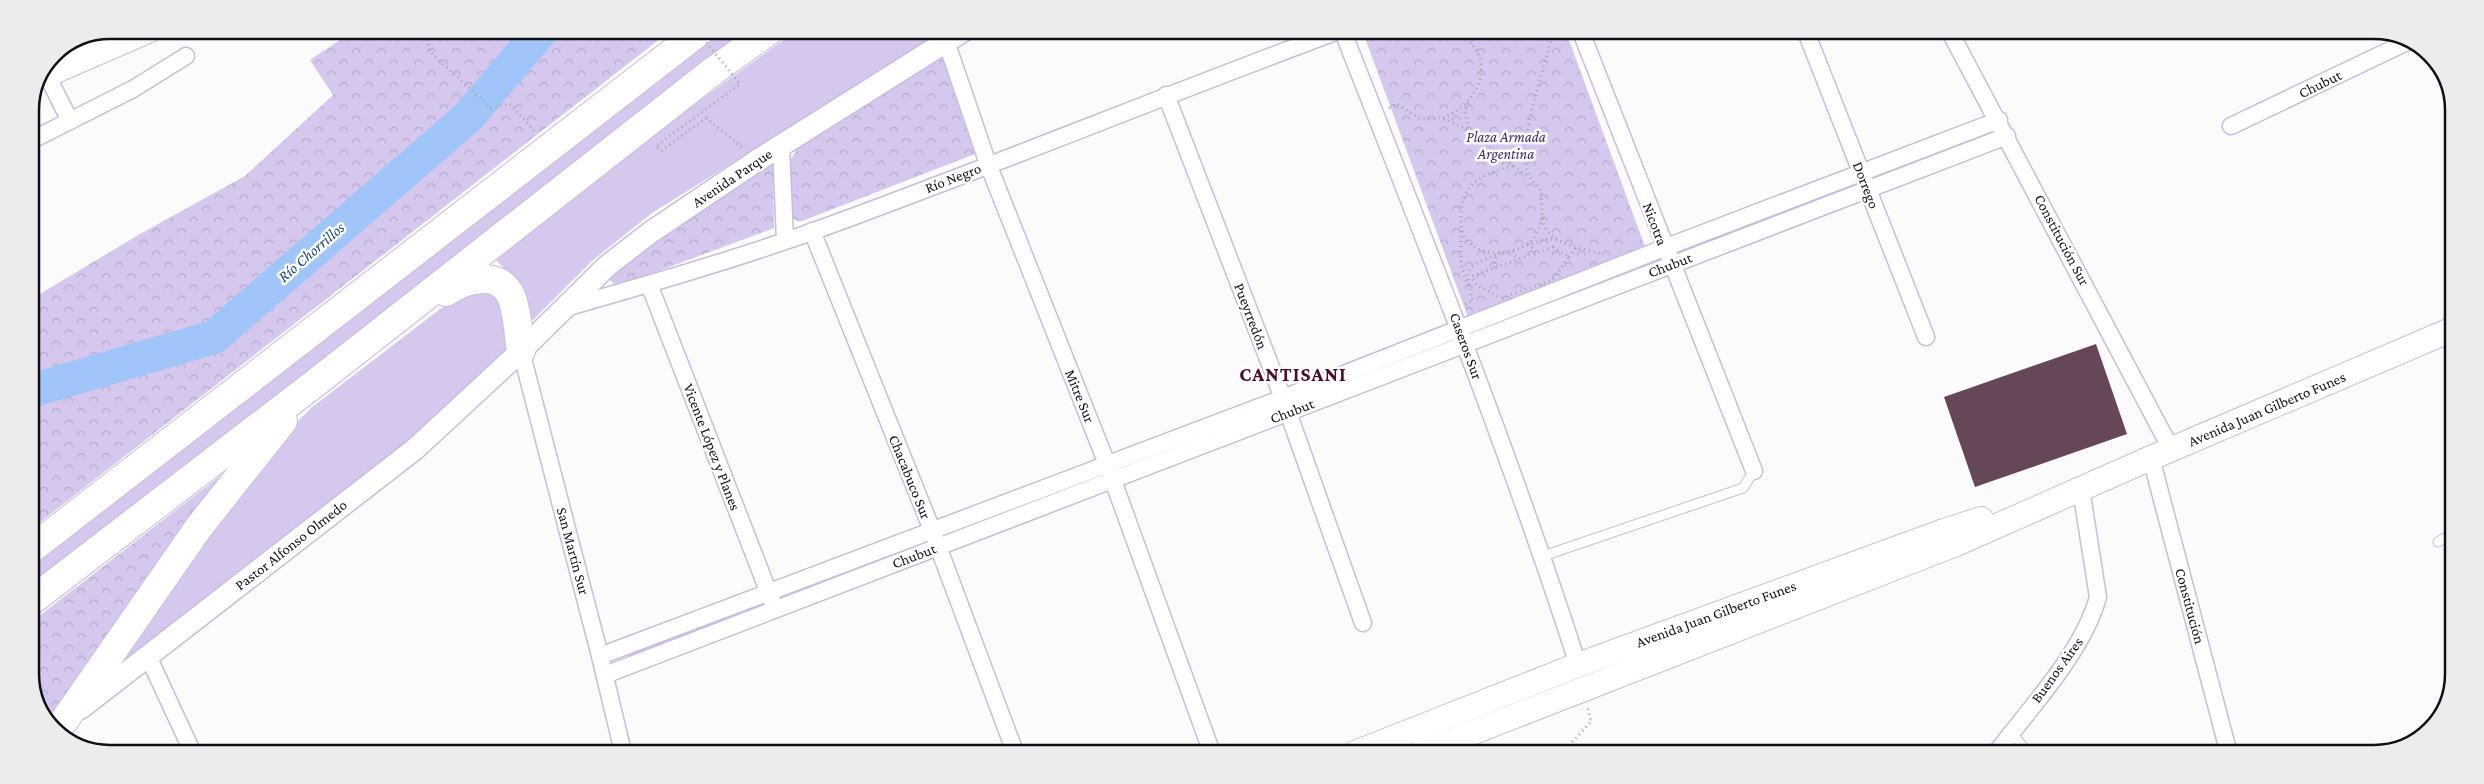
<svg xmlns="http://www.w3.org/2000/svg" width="2484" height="784" font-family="'Crimson Pro',serif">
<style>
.green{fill:#d5c7ed}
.forest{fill:url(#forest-crowns)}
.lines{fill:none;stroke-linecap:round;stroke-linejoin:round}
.river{stroke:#a0c5f9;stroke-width:34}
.building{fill:#664759}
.service-casing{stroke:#c9bcdf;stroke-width:11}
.minor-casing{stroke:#c9bcdf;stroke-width:19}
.tertiary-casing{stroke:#c9bcdf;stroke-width:24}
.secondary-casing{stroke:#c9bcdf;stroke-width:26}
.trunk-casing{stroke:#c9bcdf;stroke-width:30}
.path{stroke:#a6a5a9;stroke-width:3;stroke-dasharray:1 4;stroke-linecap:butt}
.service{stroke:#fff;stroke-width:9}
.minor{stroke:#fff;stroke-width:16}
.tertiary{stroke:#fff;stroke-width:21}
.secondary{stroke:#fff;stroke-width:24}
.trunk{stroke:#fff;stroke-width:28}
.path-bridge{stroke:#a6a5a9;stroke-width:3;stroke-dasharray:1 4;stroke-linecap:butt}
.labels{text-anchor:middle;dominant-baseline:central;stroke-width:5;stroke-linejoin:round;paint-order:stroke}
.street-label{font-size:15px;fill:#130f1a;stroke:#fff}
.park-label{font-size:15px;font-style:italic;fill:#47276b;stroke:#fff}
.water-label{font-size:16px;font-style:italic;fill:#184683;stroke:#fff}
.district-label{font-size:20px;font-weight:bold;letter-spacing:1px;fill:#4e0c29;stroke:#fff}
.rim{fill:none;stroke:#130f1a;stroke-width:2.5}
</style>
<defs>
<pattern id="forest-crowns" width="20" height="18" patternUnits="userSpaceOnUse" patternTransform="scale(1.25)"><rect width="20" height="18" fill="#d5c7ed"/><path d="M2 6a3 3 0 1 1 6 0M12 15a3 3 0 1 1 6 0" fill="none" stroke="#b6aacb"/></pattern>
</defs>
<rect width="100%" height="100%" fill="#fafbfa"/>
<!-- green -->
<g class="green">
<polygon points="716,31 754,31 30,591 30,563"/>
<polygon points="796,31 944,31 652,213 593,260 533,320 527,313 525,290 493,257 628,152"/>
<polygon points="1980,136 1981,140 1883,176 1881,172"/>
<polygon points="1829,193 1831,197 1702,246 1701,242"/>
<polygon points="1629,271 1631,275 1502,324 1500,320"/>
<polygon points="478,287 497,295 501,305 507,348 402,447 239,570 118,666 261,459 311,408 465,290"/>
<polygon points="916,544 917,549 789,597 787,593"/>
<polygon points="755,606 757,610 628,659 627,654"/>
</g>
<!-- forest -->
<g class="forest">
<polygon points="355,30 670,31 30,530 30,300 140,234 245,176 333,95 310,60"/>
<polygon points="1383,32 1566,32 1647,252 1468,317 1365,38"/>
<polygon points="943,57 975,154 802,221 797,221 791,216 791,159 799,146"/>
<polygon points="773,163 774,228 634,280 614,284 610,280 611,275 655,237"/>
<polygon points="233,466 60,711 47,721 30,680 30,623"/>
</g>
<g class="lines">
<!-- river -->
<polyline class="river" points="30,391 214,337 468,117 541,31"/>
</g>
<!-- building -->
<polygon class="building" points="2096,344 2127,434 1975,487 1944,397"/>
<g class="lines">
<!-- service casing -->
<g class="service-casing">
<g id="service">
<polyline points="2438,542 2452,534"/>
<polyline points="1543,556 1743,488 1754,471"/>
<polyline points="2011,732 2029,754"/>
</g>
</g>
<!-- minor casing -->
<g class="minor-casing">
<g id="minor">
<path d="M1343,32C1425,241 1509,450 1578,665"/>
<polyline points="1581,32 1754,471"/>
<polyline points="1806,32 1926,337"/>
<polyline points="1950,32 2171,449"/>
<polyline points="946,41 988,164 1107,464 1212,753"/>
<polyline points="47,75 70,121"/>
<polyline points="1166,95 1283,398 1363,623"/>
<polyline points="2231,126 2409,41"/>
<polyline points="30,141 133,89 186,56"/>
<polyline points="781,145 785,240"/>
<polyline points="812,231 932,530 1015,752"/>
<polyline points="649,284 772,601"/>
<path d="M565,308C649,284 733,260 814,231C990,167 1163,96 1338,31"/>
<polyline points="521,351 600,656 623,752"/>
<polyline points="2151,458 2229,754"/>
<polyline points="147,654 192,751"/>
<polyline points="600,656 1283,398 1664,248 1999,120"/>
<polyline points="605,675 2007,136"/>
<path d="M1995,754C2030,708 2083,652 2098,597L2081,489"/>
</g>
</g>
<!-- tertiary casing -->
<g class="tertiary-casing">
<polyline id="tertiary" points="81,708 415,449 521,351 607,266 651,232 758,160 963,31"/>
</g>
<!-- secondary casing -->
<g class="secondary-casing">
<g id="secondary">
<polyline points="44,76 150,30"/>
<polyline points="1355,753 1578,665 1944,531 1981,519"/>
<polyline points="1420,753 1956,544 2151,458 2453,329"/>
</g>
</g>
<!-- trunk casing -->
<g class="trunk-casing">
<g id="trunk">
<path d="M446,292C465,279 499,269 511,296C518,312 518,334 521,351"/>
<polyline points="30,550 700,31"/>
<polyline points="30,602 314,384 712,72 769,31"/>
<polyline points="64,721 199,527 283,421"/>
</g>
</g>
<!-- path -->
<g class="path">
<polyline points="424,30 431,53 491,108 510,104 535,132"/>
<path d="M1553,32C1546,64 1517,143 1527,171C1530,179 1536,184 1541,190C1542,202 1540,218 1546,229C1556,245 1586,250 1603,254"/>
<polyline points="1468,103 1465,112 1469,130"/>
<polyline points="1389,108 1397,104 1420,119 1442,118 1470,131 1529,178"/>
<polyline points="706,118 742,147"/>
<path d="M1443,118C1483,101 1499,55 1456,32"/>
<path d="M1496,151C1508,155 1517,153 1525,142"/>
<path d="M1513,166C1481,174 1459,184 1461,221C1461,227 1463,237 1468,242C1484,258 1517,255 1532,240C1537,234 1540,226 1542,219"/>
<polyline points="1461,231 1461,265 1466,281"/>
<polyline points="1528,244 1537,252"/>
<polyline points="1527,245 1547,239 1558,240"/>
<polygon points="1553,247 1569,257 1552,280 1501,298 1475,284 1472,276"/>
<polyline points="1513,251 1517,260"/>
<polyline points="1569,257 1577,247"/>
<polyline points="1494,268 1496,256"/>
<path d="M1465,304L1473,301C1461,266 1470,265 1501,253"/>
<polyline points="1562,753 1591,722 1588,708"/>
</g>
<!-- service -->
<use href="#service" class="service"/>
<!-- minor -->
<use href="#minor" class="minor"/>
<!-- tertiary -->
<use href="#tertiary" class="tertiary"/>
<!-- secondary -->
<use href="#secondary" class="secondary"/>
<!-- trunk -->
<use href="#trunk" class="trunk"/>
<!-- path-bridge -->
<polyline class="path-bridge" points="697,31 740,84 656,146 661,151 706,118"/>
</g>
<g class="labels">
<!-- street labels -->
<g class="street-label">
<text transform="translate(2320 84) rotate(-26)">Chubut</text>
<text transform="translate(732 178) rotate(-34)">Avenida Parque</text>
<text transform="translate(953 178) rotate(-21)">Río Negro</text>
<text transform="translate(1866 185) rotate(69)">Dorrego</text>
<text transform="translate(1655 224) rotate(69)">Nicotra</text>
<text transform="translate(2062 240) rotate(62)">Constitución Sur</text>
<text transform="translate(1670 265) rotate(-21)">Chubut</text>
<text transform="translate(1251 316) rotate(69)">Pueyrredón</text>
<text transform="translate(1466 346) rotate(70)">Caseros Sur</text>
<text transform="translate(1080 396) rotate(68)">Mitre Sur</text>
<text transform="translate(2267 409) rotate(-23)">Avenida Juan Gilberto Funes</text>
<text transform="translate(1292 411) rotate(-21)">Chubut</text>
<text transform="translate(712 447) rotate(69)">Vicente López y Planes</text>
<text transform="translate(910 477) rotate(68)">Chacabuco Sur</text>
<text transform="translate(291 545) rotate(-38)">Pastor Alfonso Olmedo</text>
<text transform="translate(573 551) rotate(75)">San Martín Sur</text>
<text transform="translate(914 556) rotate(-21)">Chubut</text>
<text transform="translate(2190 606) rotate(75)">Constitución</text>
<text transform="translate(1716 614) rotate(-20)">Avenida Juan Gilberto Funes</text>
<text transform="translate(2057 670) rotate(-54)">Buenos Aires</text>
</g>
<!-- park labels -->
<g class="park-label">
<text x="1506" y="137">Plaza Armada<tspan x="1506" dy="17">Argentina</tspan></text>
</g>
<!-- water labels -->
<g class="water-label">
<text transform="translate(311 252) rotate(-41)">Río Chorrillos</text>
</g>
<!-- district labels -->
<g class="district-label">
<text x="1293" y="374">CANTISANI</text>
</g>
</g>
<!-- crop -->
<path d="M0 0H2484V784H0ZM110 39H2374A71 71 0 0 1 2445 110V674A71 71 0 0 1 2374 745H110A71 71 0 0 1 39 674V110A71 71 0 0 1 110 39Z" fill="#ececed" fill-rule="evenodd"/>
<path class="rim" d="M110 39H2374A71 71 0 0 1 2445 110V674A71 71 0 0 1 2374 745H110A71 71 0 0 1 39 674V110A71 71 0 0 1 110 39Z"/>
</svg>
